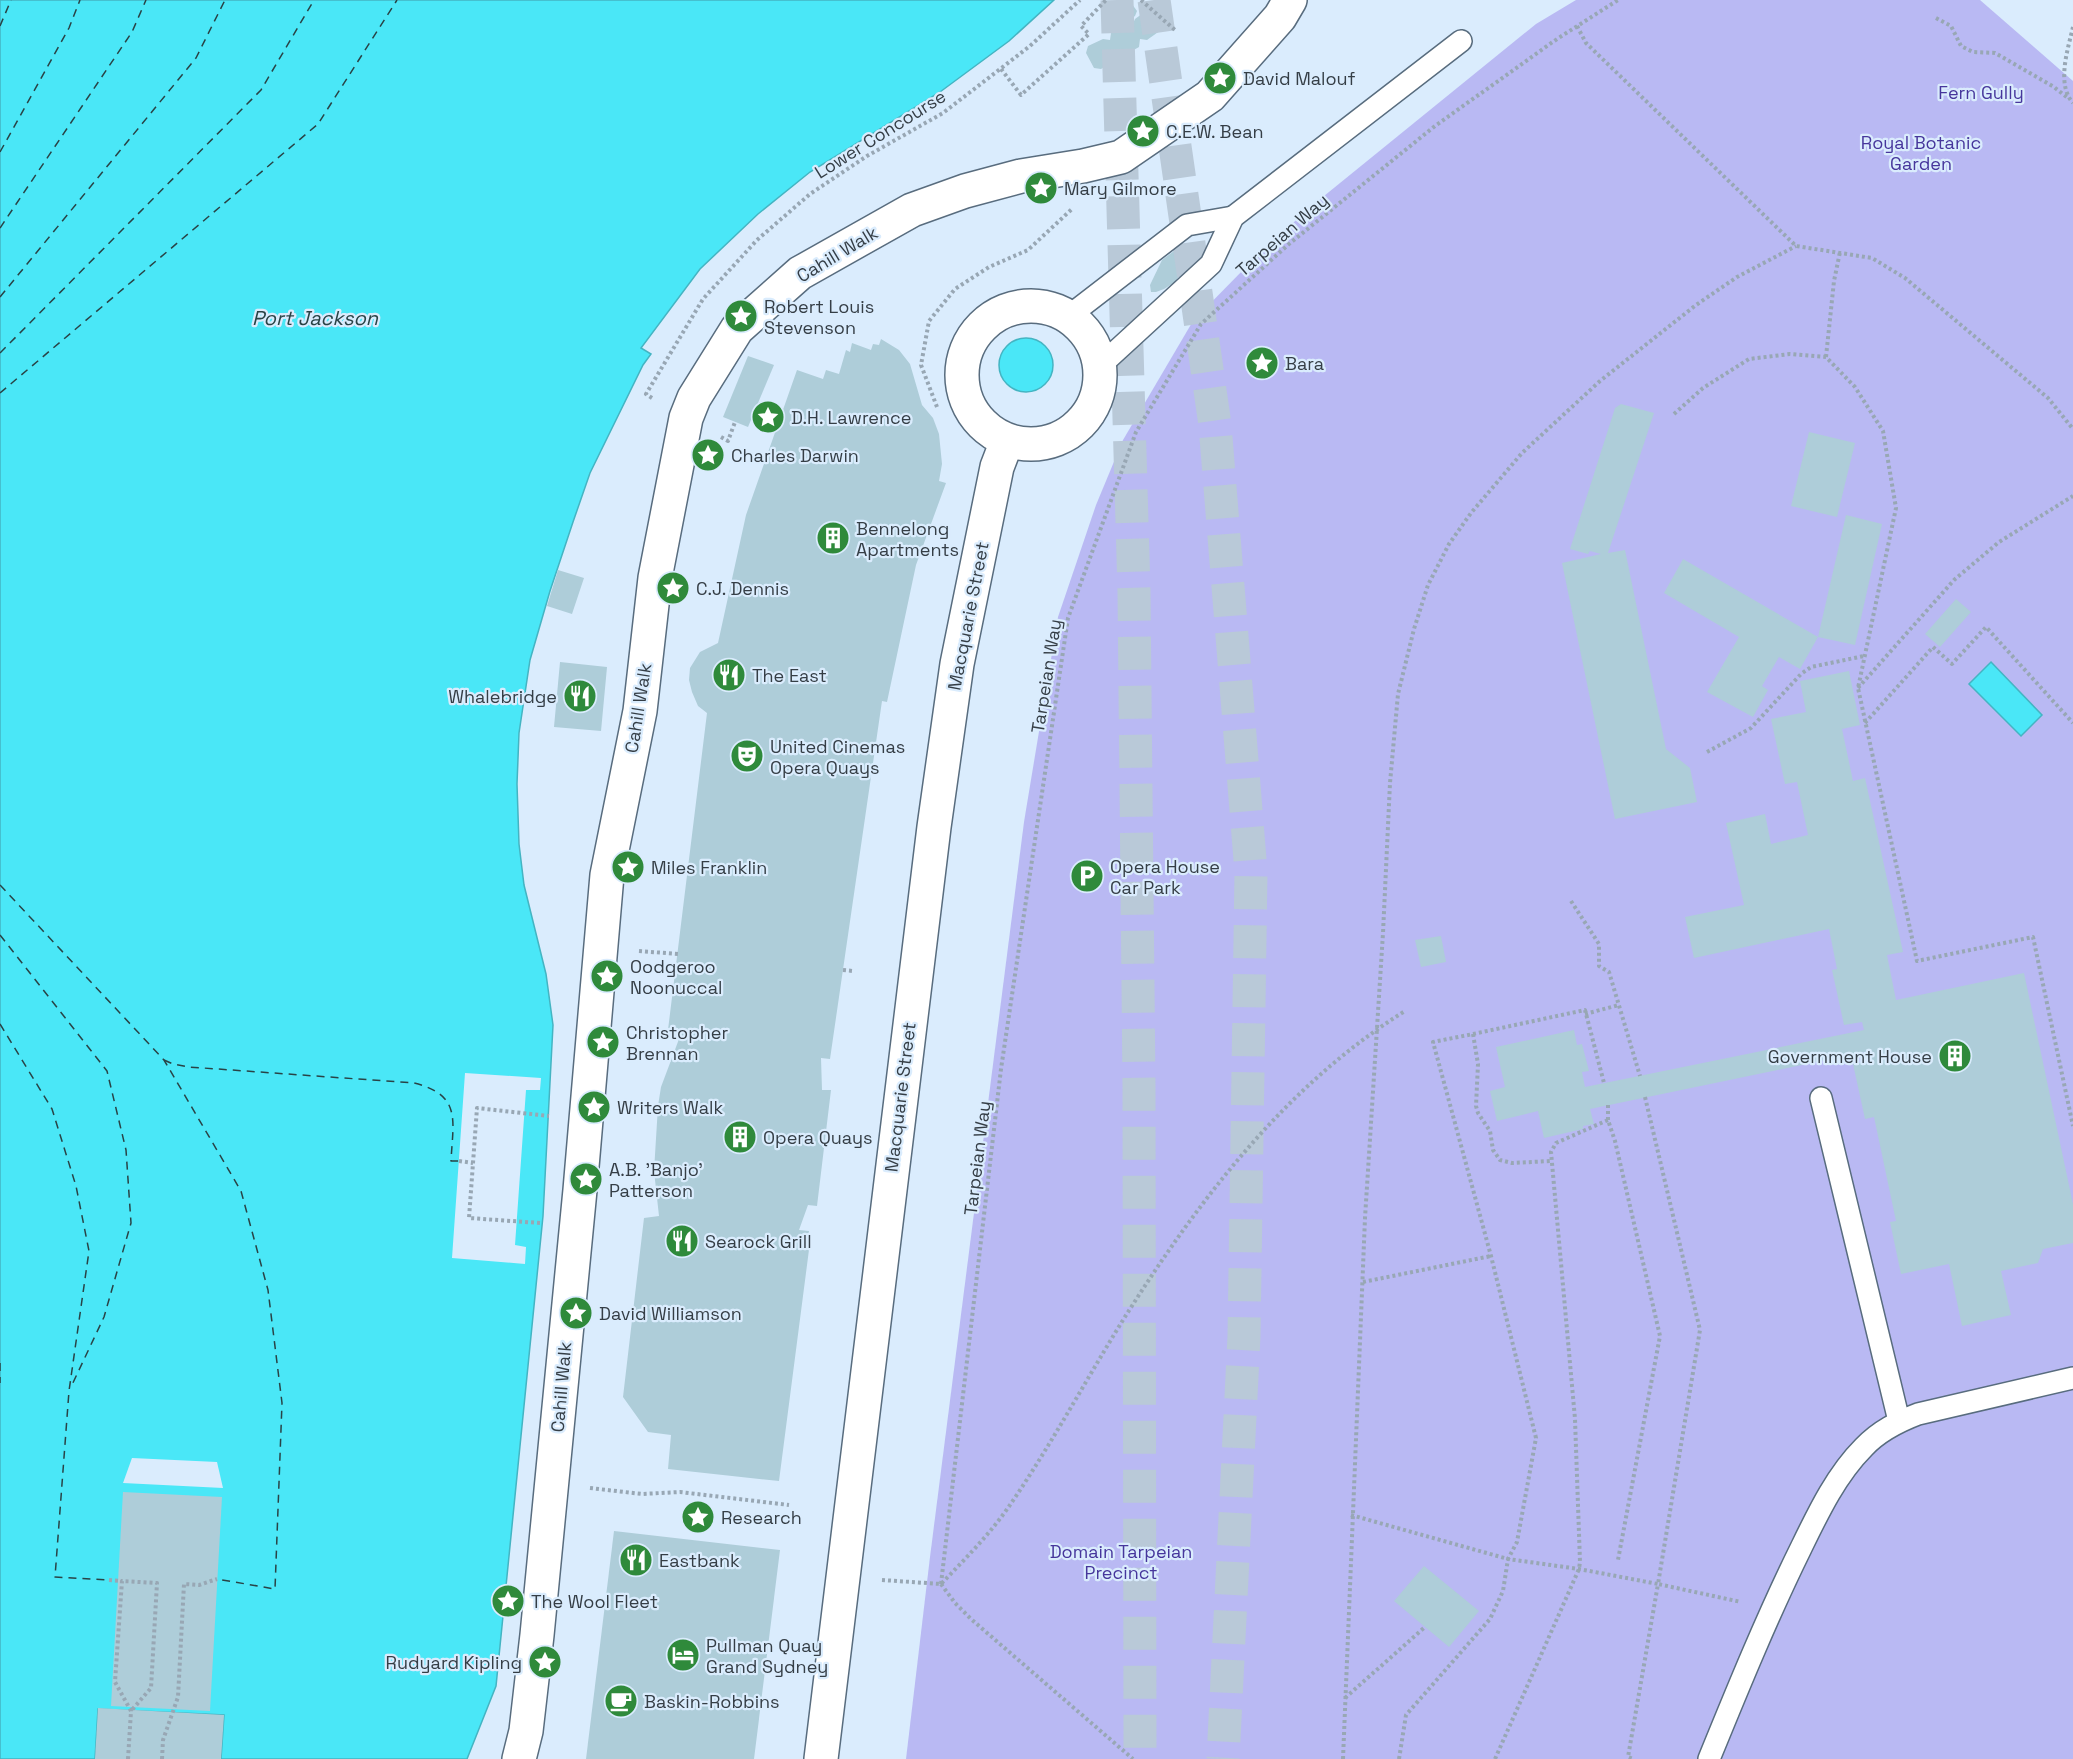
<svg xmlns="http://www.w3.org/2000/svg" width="2073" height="1759" font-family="'Space Grotesk',sans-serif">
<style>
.green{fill:#b9b9f3}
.water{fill:#4ae7f7;stroke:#44b4c2;stroke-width:1.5}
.pier{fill:#daecfd}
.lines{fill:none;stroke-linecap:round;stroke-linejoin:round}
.ferry{stroke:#294346;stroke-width:1.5;stroke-dasharray:8 6;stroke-linecap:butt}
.building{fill:#aecdd9}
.motorway-tunnel{stroke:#b9c9d8;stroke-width:33;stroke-dasharray:33 16;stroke-linecap:butt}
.service-casing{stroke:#586c7e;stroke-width:24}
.pedestrian-casing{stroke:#586c7e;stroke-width:36}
.minor-casing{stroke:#586c7e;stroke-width:36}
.path{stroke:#98a7b4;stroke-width:4;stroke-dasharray:3 3;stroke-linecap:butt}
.service{stroke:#fff;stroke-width:21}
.pedestrian{stroke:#fff;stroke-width:33}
.minor{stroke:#fff;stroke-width:33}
.labels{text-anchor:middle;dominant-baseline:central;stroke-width:4.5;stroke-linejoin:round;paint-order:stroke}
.poi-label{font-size:18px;fill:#353e46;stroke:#daecfd;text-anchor:start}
.park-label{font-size:18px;fill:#46369c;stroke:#daecfd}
.street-label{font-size:18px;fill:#353e46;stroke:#daecfd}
.water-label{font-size:20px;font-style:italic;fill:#294346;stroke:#daecfd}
</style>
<rect width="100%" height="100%" fill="#daecfd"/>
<!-- green -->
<polygon class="green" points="1576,0 1980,0 2073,81 2073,1759 906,1759 930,1557 1024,822 1058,617 1096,505 1123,440 1193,321 1245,268 1308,209 1536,24"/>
<!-- water -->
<g class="water">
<polygon points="0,0 1054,0 1009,41 940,92 810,172 758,214 700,269 641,348 651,354 643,365 590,473 573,522 550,591 530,660 519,733 517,784 519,844 524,885 546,974 553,1025 543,1216 496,1686 467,1759 221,1759 224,1715 98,1709 95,1759 0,1759"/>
<circle cx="1026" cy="365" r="27"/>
<polygon points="1991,662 2042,715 2021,736 1969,684"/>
</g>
<!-- pier -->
<g class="pier">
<polygon points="465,1073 541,1078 540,1090 526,1090 515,1245 526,1247 525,1264 452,1258"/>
<polygon points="132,1458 217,1462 223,1488 123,1483"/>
</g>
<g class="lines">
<!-- ferry -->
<g class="ferry">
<polyline points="0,26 11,0"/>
<polyline points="0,152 69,28 80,0"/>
<polyline points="0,228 132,32 146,0"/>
<polyline points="0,297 196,58 225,0"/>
<polyline points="0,353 261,90 314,0"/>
<polyline points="0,393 318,124 397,0"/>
<polyline points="0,885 164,1060 241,1191 268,1290 282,1403 275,1589 217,1579"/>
<polyline points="0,935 107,1071 126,1150 131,1223 104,1317 71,1387"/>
<polyline points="0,1024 52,1109 76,1186 89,1251 69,1391 55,1577 109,1580"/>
<path d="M164,1060L173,1064L189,1067L414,1083C462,1095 453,1120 451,1161H459"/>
<polyline points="0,1363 0,1383"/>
</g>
</g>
<!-- building -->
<g class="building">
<polygon points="1118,0 1129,0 1137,11 1135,16 1122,25 1117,24 1108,13 1111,5"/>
<polygon points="1146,11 1152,12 1161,23 1161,30 1147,40 1140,39 1139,47 1125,55 1116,53 1114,61 1101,69 1094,68 1086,53 1088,46 1103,39 1110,40 1111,33 1125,25 1132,26 1135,19"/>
<polygon points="1187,246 1190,255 1184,269 1175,282 1164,289 1156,292 1151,292 1150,285 1162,260 1178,248"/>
<polygon points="881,339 899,350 910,364 922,405 933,418 939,434 942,464 939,481 946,483 916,565 887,702 882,701 830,1059 821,1058 822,1090 831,1090 817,1206 808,1205 799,1230 809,1231 808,1241 810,1242 779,1481 668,1469 671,1435 648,1432 623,1397 644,1218 659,1216 654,1171 658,1106 661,1087 679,1039 667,1038 707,713 698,706 692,692 689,680 690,668 700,652 718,643 746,515 797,370 823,379 826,370 839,374 846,350 850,352 852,343 871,350 873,344 879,345"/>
<polygon points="748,356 774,365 748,427 723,417"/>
<polygon points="1621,404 1654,413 1608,553 1625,550 1666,749 1690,768 1697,802 1615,819 1562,563 1601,554 1590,551 1588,554 1570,549 1615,408"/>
<polygon points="1809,432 1855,443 1837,517 1791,506"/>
<polygon points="1846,515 1882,524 1855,645 1818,637"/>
<polygon points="1683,559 1818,637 1800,669 1779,657 1762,686 1768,690 1753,717 1707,692 1739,637 1664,593"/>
<polygon points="558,570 584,578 572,614 547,606"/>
<polygon points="1956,599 1971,612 1940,647 1925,634"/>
<polygon points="560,662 607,667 601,731 554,727"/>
<polygon points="1849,671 1860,725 1842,729 1853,781 1865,778 1903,952 1887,955 1896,1000 2024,973 2073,1204 2073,1243 2043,1249 2038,1263 2001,1271 2011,1315 1962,1326 1949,1264 1901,1274 1890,1222 1896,1221 1874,1117 1865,1119 1853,1064 1871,1060 1869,1051 1590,1109 1594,1124 1583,1126 1583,1129 1544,1138 1538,1111 1497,1121 1490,1091 1505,1087 1496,1047 1574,1030 1577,1045 1582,1044 1589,1071 1582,1072 1585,1087 1864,1030 1862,1022 1844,1025 1832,970 1837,969 1829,929 1694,958 1685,917 1744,905 1726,823 1765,814 1771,844 1808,835 1797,782 1785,784 1771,719 1806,712 1800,681"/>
<polygon points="1441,936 1446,962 1421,967 1415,940"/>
<polygon points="123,1492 222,1497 210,1711 111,1706"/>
<polygon points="614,1531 780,1550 754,1759 586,1759"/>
<polygon points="1424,1566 1479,1611 1449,1647 1394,1601"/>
<polygon points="98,1708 224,1715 221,1759 95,1759"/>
</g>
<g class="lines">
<!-- motorway-tunnel -->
<g class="motorway-tunnel">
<polyline points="1117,0 1134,592 1139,1086 1140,1759"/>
<polyline points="1154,0 1215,425 1251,872 1244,1336 1223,1759"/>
</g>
<!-- service casing -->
<g class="service-casing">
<g id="service">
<polyline points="1069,316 1187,225 1233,217"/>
<polyline points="1101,365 1211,264 1233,217 1461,41"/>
<polyline points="1821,1098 1899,1421"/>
<path d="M1709,1759C1738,1688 1767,1617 1801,1548C1818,1513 1836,1475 1864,1447C1879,1431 1897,1422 1918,1414L2073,1378"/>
</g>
</g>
<!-- pedestrian casing -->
<g class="pedestrian-casing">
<polyline id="pedestrian" points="519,1759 526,1731 537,1635 580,1190 607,875 640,711 655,578 686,418 694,398 737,329 800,273 912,210 965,191 1021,176 1083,166 1121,157 1210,96 1280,17 1290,0"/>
</g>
<!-- minor casing -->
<g class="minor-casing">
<g id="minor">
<circle cx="1031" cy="375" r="69"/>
<polyline points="821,1759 934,827 957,664 997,467 1007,441"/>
</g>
</g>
<!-- path -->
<g class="path">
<polyline points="1141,0 1176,31"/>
<polyline points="1936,18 1951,26 1961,46 1973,52 1995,53 2054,87 2069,99"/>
<polyline points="1577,26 1586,43 1796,246 1872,258 1905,278 2048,398 2073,429"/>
<path d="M2073,27C2068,49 2056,84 2073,103"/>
<polyline points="1001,69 1021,95 1089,34 1081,26 1106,0"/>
<polyline points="1826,357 1834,281 1840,252"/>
<polyline points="652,398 646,394 703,299 757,240 810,194 867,156 943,113 1030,46 1080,0"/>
<polyline points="937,407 921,365 929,321 955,289 989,267 1028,250 1073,208"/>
<polyline points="1674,414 1703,388 1749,359 1790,354 1826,357 1855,387 1883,431 1896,508 1858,688 1917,961 2033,937 2073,1126"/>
<polyline points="721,437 728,441 735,422"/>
<polyline points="1858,688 1954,580 1999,542 2073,496"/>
<polyline points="1865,723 1933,647 1952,664 1986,627 2073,723"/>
<polyline points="1707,752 1751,728 1801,674 1811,667 1864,656"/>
<polyline points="1571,901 1599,944 1599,966 1609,972 1640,1076"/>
<polyline points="639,951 678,954"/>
<polyline points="843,970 853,971"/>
<polyline points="1585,1014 1619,1005"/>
<polyline points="1473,1034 1585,1010 1604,1083"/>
<polyline points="1645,1097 1700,1330 1658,1584 1741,1602"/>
<polyline points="1608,1120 1608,1105"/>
<polyline points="459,1161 473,1163"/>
<polyline points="540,1223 469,1218 477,1108 549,1116"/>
<polyline points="1363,1282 1491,1256"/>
<polyline points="590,1488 642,1494 680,1492 789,1505"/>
<polyline points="1351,1515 1508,1559 1517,1542 1536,1438 1491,1256 1433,1042 1473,1034 1478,1064 1476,1106 1478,1113 1490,1131 1493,1150 1500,1160 1512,1163 1551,1161"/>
<polyline points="109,1580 122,1581"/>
<path d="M882,1580L941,1584C966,1558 992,1532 1012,1502C1052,1443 1086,1380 1123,1320C1198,1201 1285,1086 1405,1011"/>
<polyline points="941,1584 1001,1069 1068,618 1136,432 1201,324 1289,244 1435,126 1557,39 1618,0"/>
<polyline points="941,1584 955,1603 971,1619 1133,1759"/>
<polyline points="1345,1698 1425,1627"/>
<polyline points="128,1759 131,1711 115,1682 122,1581 157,1583 151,1688 131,1711"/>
<polyline points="162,1759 163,1740 178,1697 184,1584 199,1585 217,1579"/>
<polyline points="1343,1759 1365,1218 1383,933 1390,783 1398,694 1414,629 1428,585 1449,544 1471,513 1522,453 1600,381 1696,305 1737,277 1796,246"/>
<polyline points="1399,1759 1406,1715 1490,1619 1503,1591 1508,1559 1579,1569 1658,1584 1628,1757 1633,1759"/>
<polyline points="1495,1759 1579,1569 1580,1562 1575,1419 1551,1152 1556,1143 1608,1120 1615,1141 1660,1336 1618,1560"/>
</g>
<!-- service -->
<use href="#service" class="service"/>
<!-- pedestrian -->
<use href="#pedestrian" class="pedestrian"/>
<!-- minor -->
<use href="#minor" class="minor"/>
</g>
<!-- icons -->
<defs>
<g id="sight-disc" transform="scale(1.725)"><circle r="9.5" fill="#2f8a3b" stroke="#daecfd"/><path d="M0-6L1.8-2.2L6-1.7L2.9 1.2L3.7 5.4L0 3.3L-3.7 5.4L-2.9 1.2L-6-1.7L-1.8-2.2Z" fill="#fff"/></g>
<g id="building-disc" transform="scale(1.725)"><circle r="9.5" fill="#2f8a3b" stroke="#daecfd"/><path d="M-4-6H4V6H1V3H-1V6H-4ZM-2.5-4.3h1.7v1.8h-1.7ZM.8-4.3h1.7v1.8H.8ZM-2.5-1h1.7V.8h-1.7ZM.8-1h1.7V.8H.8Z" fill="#fff"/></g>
<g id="restaurant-disc" transform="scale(1.725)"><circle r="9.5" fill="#2f8a3b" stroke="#daecfd"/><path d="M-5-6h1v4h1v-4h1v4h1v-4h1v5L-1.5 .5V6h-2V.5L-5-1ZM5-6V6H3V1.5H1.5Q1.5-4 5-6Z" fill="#fff"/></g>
<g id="theatre-disc" transform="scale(1.725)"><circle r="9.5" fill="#2f8a3b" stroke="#daecfd"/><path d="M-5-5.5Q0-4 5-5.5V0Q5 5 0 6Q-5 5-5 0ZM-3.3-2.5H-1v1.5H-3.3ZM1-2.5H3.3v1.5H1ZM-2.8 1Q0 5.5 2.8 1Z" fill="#fff"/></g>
<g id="parking-disc" transform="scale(1.725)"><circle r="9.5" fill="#2f8a3b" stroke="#daecfd"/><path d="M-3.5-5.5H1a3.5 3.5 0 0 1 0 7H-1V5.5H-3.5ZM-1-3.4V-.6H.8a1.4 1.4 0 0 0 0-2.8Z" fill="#fff"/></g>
<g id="hotel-disc" transform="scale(1.725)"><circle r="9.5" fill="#2f8a3b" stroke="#daecfd"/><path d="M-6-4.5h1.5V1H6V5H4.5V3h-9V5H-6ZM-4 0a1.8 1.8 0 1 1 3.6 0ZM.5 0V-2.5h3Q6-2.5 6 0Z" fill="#fff"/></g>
<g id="cafe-disc" transform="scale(1.725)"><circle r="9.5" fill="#2f8a3b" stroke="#daecfd"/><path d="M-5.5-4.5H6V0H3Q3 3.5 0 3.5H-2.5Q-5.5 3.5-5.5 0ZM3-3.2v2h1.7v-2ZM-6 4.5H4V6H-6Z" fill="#fff"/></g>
</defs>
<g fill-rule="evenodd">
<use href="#sight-disc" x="1220" y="78"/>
<use href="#sight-disc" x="1143" y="131"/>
<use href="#sight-disc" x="1041" y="188"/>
<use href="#sight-disc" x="741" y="316"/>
<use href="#sight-disc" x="1262" y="363"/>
<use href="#sight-disc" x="768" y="417"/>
<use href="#sight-disc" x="708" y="455"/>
<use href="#building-disc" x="833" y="538"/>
<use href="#sight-disc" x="673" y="588"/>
<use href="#restaurant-disc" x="729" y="675"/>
<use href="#restaurant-disc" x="580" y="696"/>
<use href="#theatre-disc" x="747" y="756"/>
<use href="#sight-disc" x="628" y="867"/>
<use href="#parking-disc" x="1087" y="876"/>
<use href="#sight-disc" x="607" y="976"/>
<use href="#sight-disc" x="603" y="1042"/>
<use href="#building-disc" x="1955" y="1056"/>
<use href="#sight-disc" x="594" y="1107"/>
<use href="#building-disc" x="740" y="1137"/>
<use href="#sight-disc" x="586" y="1179"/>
<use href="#restaurant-disc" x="682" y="1241"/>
<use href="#sight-disc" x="576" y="1313"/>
<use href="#sight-disc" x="698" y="1517"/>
<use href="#restaurant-disc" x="636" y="1560"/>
<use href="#sight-disc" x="508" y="1601"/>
<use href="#hotel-disc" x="683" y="1655"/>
<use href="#sight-disc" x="545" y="1662"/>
<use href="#cafe-disc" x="621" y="1701"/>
</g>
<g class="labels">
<!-- poi labels -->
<g class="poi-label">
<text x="1243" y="78">David Malouf</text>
<text x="1166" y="131">C.E.W. Bean</text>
<text x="1064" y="188">Mary Gilmore</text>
<text x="764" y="306">Robert Louis<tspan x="764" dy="21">Stevenson</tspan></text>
<text x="1285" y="363">Bara</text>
<text x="791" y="417">D.H. Lawrence</text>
<text x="731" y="455">Charles Darwin</text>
<text x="856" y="528">Bennelong<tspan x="856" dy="21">Apartments</tspan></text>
<text x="696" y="588">C.J. Dennis</text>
<text x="752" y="675">The East</text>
<text x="557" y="696" text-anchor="end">Whalebridge</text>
<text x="770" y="746">United Cinemas<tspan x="770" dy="21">Opera Quays</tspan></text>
<text x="1110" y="866">Opera House<tspan x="1110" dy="21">Car Park</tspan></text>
<text x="651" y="867">Miles Franklin</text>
<text x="630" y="966">Oodgeroo<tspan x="630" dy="21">Noonuccal</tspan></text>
<text x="626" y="1032">Christopher<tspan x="626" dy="21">Brennan</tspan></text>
<text x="1932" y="1056" text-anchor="end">Government House</text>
<text x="617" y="1107">Writers Walk</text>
<text x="763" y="1137">Opera Quays</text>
<text x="609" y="1169">A.B. 'Banjo'<tspan x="609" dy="21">Patterson</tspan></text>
<text x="705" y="1241">Searock Grill</text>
<text x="599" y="1313">David Williamson</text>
<text x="721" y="1517">Research</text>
<text x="659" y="1560">Eastbank</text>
<text x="531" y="1601">The Wool Fleet</text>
<text x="706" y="1645">Pullman Quay<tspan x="706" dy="21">Grand Sydney</tspan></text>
<text x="522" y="1662" text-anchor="end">Rudyard Kipling</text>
<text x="644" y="1701">Baskin-Robbins</text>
</g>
<!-- park labels -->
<g class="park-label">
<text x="1981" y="92">Fern Gully</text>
<text x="1921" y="142">Royal Botanic<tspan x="1921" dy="21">Garden</tspan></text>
<text x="1121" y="1551">Domain Tarpeian<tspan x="1121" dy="21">Precinct</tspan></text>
</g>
<!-- street labels -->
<g class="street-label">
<text transform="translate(880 134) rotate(-32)">Lower Concourse</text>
<text transform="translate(1282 235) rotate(-41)">Tarpeian Way</text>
<text transform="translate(837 254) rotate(-31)">Cahill Walk</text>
<text transform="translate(968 616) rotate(-79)">Macquarie Street</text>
<text transform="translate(1046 676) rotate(-81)">Tarpeian Way</text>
<text transform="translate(638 708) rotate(-81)">Cahill Walk</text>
<text transform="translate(900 1097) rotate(-83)">Macquarie Street</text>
<text transform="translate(977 1158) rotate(-83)">Tarpeian Way</text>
<text transform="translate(561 1387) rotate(-85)">Cahill Walk</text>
</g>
<!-- water labels -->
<g class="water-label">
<text x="315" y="318">Port Jackson</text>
</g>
</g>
</svg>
